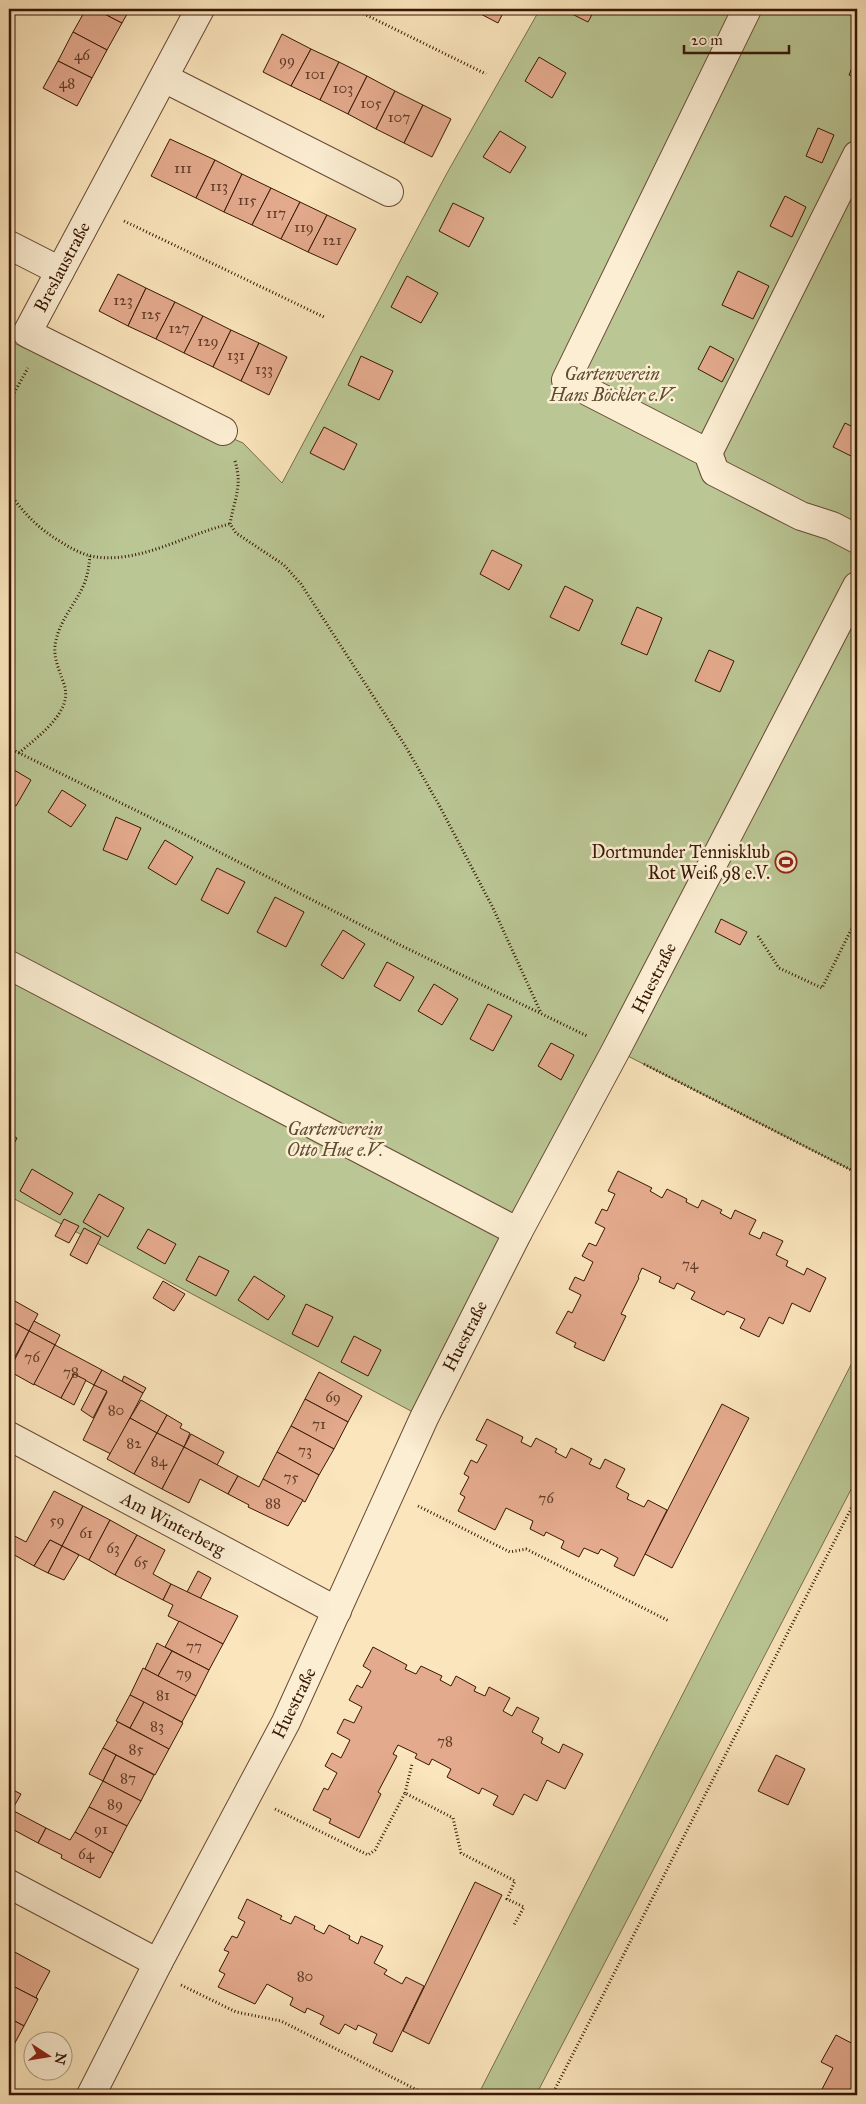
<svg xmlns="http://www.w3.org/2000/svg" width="866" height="2104" font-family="'IM FELL Great Primer',serif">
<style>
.green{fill:#bac694;stroke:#786e4d}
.building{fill:#e4aa8d;stroke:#371706}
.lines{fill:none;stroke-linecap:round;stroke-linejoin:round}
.minor-casing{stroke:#684a34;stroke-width:30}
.path{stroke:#371706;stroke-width:3;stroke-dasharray:1 2.5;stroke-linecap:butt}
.minor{stroke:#fceed3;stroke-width:28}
.labels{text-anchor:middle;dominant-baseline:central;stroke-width:5;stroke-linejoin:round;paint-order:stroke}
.number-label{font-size:15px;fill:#623c28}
.street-label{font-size:18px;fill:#371706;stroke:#fceed3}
.park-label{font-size:18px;font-style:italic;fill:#5e4c31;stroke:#fceed3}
.poi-label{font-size:18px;fill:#371706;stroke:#fceed3;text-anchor:end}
</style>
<rect width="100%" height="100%" fill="#fbe5bc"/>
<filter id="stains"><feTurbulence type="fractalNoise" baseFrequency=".004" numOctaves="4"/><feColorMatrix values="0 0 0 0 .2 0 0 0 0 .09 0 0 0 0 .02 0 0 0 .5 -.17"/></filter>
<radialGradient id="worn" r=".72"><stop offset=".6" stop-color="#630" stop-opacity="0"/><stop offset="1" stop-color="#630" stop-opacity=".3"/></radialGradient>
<!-- green -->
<g class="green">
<polygon points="540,9 857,9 857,1173 616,1050 424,1418 9,1196 9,341 243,443 282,483 447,173"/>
<polygon points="857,1353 857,1478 536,2095 478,2095"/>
</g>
<!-- building -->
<g class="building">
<polygon points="86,9 95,9 122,23 107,50 73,32"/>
<polygon points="95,9 130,9 122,23"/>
<polygon points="471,9 505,9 498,23"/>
<polygon points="567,9 595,9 588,22 566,11"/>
<polygon points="73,32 107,50 92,78 58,61"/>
<polygon points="282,34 311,49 291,86 263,72"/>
<polygon points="311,49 339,62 320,100 291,86"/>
<polygon points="857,56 857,78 849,75"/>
<polygon points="539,57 566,73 552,98 525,81"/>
<polygon points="58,61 92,78 77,106 43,88"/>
<polygon points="339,62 367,76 348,114 320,100"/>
<polygon points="367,76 395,91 376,129 348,114"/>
<polygon points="395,91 423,105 404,143 376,129"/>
<polygon points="423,105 451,119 432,157 404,143"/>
<polygon points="818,128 834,135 822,163 806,156"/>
<polygon points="500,131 526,147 510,173 483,157"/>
<polygon points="170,139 215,160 196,198 151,176"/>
<polygon points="215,160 242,174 224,212 196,198"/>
<polygon points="242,174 271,188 252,225 224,212"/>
<polygon points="271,188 300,202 281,239 252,225"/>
<polygon points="785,196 806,207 792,237 770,226"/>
<polygon points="300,202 327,215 308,252 281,239"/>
<polygon points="453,203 484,218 469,247 439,231"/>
<polygon points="327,215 356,229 337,265 308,252"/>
<polygon points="738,271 769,286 753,319 722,305"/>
<polygon points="118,274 146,288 128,326 99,311"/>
<polygon points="407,276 438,293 421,323 391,307"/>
<polygon points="146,288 175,302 156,339 128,326"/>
<polygon points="175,302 203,316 184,353 156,339"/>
<polygon points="203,316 231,330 213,367 184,353"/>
<polygon points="231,330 259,343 241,381 213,367"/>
<polygon points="259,343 287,357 269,395 241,381"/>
<polygon points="710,346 734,359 722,382 698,369"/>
<polygon points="361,356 393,371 379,400 348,385"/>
<polygon points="845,423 857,429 857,459 833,447"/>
<polygon points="324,427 357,444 344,470 310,453"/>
<polygon points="492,550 522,565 509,590 480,574"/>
<polygon points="565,586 593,600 579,631 550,617"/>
<polygon points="637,607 662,618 647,655 621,644"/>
<polygon points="709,650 734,661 720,692 695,681"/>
<polygon points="9,767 31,780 16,806 9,801"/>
<polygon points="62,790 86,805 71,827 48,812"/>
<polygon points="116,817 141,828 127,860 103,850"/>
<polygon points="165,840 193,857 176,885 148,868"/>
<polygon points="217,868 245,882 228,914 201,900"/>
<polygon points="275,897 304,912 286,947 257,932"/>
<polygon points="721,919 747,932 740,945 715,932"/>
<polygon points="343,930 365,944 343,979 321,965"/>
<polygon points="387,962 414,977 400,1001 374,986"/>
<polygon points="434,984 458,999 442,1025 418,1011"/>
<polygon points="488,1004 512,1016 493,1051 470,1039"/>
<polygon points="551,1043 574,1055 561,1080 538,1066"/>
<polygon points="9,1134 17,1138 9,1153"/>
<polygon points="32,1169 73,1193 60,1215 20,1191"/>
<polygon points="618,1171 652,1188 650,1191 662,1198 667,1189 687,1199 686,1202 698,1208 702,1200 722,1210 720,1213 731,1219 735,1210 756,1220 749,1234 760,1239 763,1232 783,1241 776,1255 788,1261 786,1266 804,1275 807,1268 826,1278 810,1312 792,1303 783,1324 769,1317 759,1337 740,1328 745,1319 727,1311 724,1315 691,1299 695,1292 677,1283 674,1289 659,1282 661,1277 642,1268 638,1277 639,1278 621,1314 626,1316 604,1361 574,1347 576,1343 556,1333 568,1311 572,1313 581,1295 569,1289 575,1277 584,1281 593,1262 582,1256 589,1243 596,1246 605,1228 595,1223 602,1209 607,1211 615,1194 608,1191"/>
<polygon points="99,1194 124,1208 108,1237 83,1222"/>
<polygon points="64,1219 79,1226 69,1243 55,1236"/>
<polygon points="84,1228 101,1237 87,1264 70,1255"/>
<polygon points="148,1229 176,1244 165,1264 137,1248"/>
<polygon points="199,1256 229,1271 216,1296 186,1280"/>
<polygon points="254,1276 285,1296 268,1320 238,1300"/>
<polygon points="163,1281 185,1294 174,1311 153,1298"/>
<polygon points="13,1300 38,1314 29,1331 9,1320 9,1308"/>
<polygon points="306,1304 333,1317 318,1347 292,1334"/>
<polygon points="9,1320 29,1331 9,1368"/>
<polygon points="34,1321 60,1335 55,1345 29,1331"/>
<polygon points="29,1331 55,1345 34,1385 9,1371"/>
<polygon points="354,1336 381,1350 368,1376 341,1362"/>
<polygon points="55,1345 102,1370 94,1385 74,1374 61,1398 34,1384"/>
<polygon points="102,1370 143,1393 111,1454 83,1440 107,1392 94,1385"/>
<polygon points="319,1372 362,1396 348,1422 305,1399"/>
<polygon points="74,1374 86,1380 74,1405 61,1398"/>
<polygon points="124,1376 146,1388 143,1393 122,1381"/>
<polygon points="94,1385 107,1391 93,1418 81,1410"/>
<polygon points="305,1399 348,1422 334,1449 291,1426"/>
<polygon points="141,1400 167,1415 157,1433 130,1418"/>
<polygon points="722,1404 749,1418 672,1568 645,1554"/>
<polygon points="167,1415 182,1424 180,1428 190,1433 184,1447 157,1433"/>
<polygon points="130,1418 157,1433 134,1474 107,1459"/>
<polygon points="487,1419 523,1437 521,1442 531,1447 536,1438 557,1449 555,1452 566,1458 571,1448 592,1459 589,1464 600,1469 605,1459 625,1469 616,1487 629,1494 627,1499 644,1507 648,1500 667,1510 634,1576 614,1566 618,1558 601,1549 598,1554 584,1548 579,1557 561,1548 564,1541 546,1532 544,1536 530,1529 533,1521 506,1508 495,1530 458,1511 465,1497 460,1494 469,1477 464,1474 471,1460 477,1463 487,1445 476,1440"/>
<polygon points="291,1426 334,1449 319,1475 277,1452"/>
<polygon points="157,1433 184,1447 162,1489 134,1474"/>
<polygon points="191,1434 224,1452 217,1465 184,1447"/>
<polygon points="184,1447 238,1476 228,1494 200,1479 189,1503 162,1489"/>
<polygon points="277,1452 319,1475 305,1502 263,1479"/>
<polygon points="238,1476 259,1487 263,1479 303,1500 288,1526 248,1507 249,1505 228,1494"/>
<polygon points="54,1491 83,1506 62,1546 50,1540 34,1566 9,1552 9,1533 26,1542"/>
<polygon points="83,1506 110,1520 89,1560 62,1546"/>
<polygon points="110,1520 137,1535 115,1575 89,1560"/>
<polygon points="137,1535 165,1550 153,1574 171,1584 163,1600 115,1575"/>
<polygon points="50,1540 62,1546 48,1573 34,1566"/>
<polygon points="62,1546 79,1555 64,1580 48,1573"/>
<polygon points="198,1571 211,1578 200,1599 187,1592"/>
<polygon points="171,1584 238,1616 223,1644 168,1616 173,1605 163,1600"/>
<polygon points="179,1621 223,1644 209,1670 165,1647"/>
<polygon points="157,1643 172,1651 158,1676 145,1669"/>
<polygon points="373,1647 407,1665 405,1669 416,1674 421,1666 442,1676 440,1680 451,1686 456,1676 476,1687 474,1691 485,1696 489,1687 510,1698 503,1711 512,1716 517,1707 539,1718 532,1732 543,1738 541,1743 559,1753 563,1744 583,1754 565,1789 547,1780 537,1801 524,1794 513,1815 493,1805 498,1796 482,1788 479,1794 447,1777 451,1769 432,1759 429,1765 415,1758 417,1754 398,1745 393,1754 397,1756 378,1792 381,1794 359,1838 329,1823 331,1819 313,1810 324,1788 328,1790 337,1773 325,1766 332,1753 341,1758 350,1740 337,1733 344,1719 354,1723 362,1707 349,1700 357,1685 362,1688 371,1671 363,1666"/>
<polygon points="172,1651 209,1670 196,1696 158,1676"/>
<polygon points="143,1668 196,1696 182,1722 130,1695"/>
<polygon points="130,1695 144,1702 130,1728 116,1721"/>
<polygon points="144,1702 183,1723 169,1749 130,1728"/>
<polygon points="118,1722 169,1749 155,1775 103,1748"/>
<polygon points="103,1748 116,1755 103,1781 89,1774"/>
<polygon points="116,1755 154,1775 141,1801 103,1781"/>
<polygon points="776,1755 805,1769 788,1805 758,1791"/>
<polygon points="103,1781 141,1801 127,1826 89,1807"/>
<polygon points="9,1788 21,1794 12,1810 46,1828 38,1843 14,1830 9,1839"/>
<polygon points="89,1807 127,1826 113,1853 75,1832"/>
<polygon points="46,1828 70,1840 75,1832 113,1853 100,1878 61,1858 62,1855 38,1843"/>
<polygon points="475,1882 502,1895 429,2044 403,2031"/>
<polygon points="247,1899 282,1916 280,1919 291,1924 295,1916 315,1926 314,1929 324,1934 329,1925 350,1936 349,1939 358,1944 361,1936 383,1946 374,1963 387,1970 384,1974 402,1984 406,1977 424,1986 392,2052 373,2043 377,2034 358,2025 356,2030 345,2024 339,2034 320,2024 324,2016 307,2008 305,2013 290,2005 293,1998 267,1984 255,2004 218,1987 225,1974 219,1971 229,1952 224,1950 232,1936 237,1938 245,1922 238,1918"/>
<polygon points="11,1950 50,1971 36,1997 38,1999 9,1984 9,1953"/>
<polygon points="9,1984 38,1999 24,2026 9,2018"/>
<polygon points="9,2018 24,2026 10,2052 9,2052"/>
<polygon points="836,2035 857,2046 857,2095 819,2095 833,2068 821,2062"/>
</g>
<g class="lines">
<!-- minor casing -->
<g class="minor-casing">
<g id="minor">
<polyline points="200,9 27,333 223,431"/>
<polyline points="747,9 566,380 708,453 715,472 801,516 832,526 857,539"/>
<polyline points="164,78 389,192"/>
<polyline points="9,245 60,271"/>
<polyline points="708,453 857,155"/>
<polyline points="9,965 518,1232"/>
<polyline points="9,1436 337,1611"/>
<polyline points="9,1884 158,1963"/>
<polyline points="91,2095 158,1963 286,1722 424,1418 518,1232 616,1050 857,586"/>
</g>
</g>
<!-- path -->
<g class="path">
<polyline points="354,9 486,74"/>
<polyline points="124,221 324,317"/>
<polyline points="9,402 28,368"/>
<path d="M235,461C243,487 234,499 230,524L236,533L284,565L301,584L406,747L439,805L493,908L541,1013"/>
<path d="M9,492C23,513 39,529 61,542C72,549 83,555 96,557C142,563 186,534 230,524"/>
<polyline points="9,748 190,837 398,944 587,1036"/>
<path d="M19,753C37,737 74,712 64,684C59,669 52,656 56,640C61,618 77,602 85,582C88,573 89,565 90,556"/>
<polyline points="758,936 779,968 822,988 857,918"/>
<polyline points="644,1064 857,1173"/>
<polyline points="418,1506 510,1552 526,1549 669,1621"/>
<polyline points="405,1793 412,1764"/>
<polyline points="275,1809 368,1855 375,1850 405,1793 453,1818 461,1853 515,1881 507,1899 524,1907 514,1925"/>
<polyline points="181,1985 236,2012 281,2021 427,2095"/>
<polyline points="552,2095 857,1497"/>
</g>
<!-- minor -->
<use href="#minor" class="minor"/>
</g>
<!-- icons -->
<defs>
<g id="stadium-ring" transform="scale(1.125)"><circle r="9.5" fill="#fceed3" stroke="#8f2418" stroke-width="1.5"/><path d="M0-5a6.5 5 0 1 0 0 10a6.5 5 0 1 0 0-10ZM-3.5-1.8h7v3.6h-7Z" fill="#8f2418"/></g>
</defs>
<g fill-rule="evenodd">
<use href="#stadium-ring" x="786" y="862"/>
</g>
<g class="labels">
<!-- number labels -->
<g class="number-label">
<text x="82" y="55">46</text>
<text x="287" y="60">99</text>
<text x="315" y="74">101</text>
<text x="67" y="83">48</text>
<text x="343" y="88">103</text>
<text x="371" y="103">105</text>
<text x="399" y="117">107</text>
<text x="183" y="168">111</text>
<text x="219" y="186">113</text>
<text x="247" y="200">115</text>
<text x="276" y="213">117</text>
<text x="304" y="227">119</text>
<text x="332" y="240">121</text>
<text x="123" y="300">123</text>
<text x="151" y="314">125</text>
<text x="179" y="328">127</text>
<text x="208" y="341">129</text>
<text x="236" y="355">131</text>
<text x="264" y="369">133</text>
<text x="690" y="1264">74</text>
<text x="32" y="1357">76</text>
<text x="71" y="1372">78</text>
<text x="333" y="1397">69</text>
<text x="116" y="1410">80</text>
<text x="319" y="1424">71</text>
<text x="134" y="1443">82</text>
<text x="305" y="1450">73</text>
<text x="159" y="1461">84</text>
<text x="291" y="1477">75</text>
<text x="546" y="1498">76</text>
<text x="273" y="1503">88</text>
<text x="57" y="1520">59</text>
<text x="86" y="1533">61</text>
<text x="113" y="1548">63</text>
<text x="141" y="1562">65</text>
<text x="194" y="1646">77</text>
<text x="184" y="1673">79</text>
<text x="163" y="1695">81</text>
<text x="157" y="1726">83</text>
<text x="445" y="1741">78</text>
<text x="136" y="1749">85</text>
<text x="128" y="1778">87</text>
<text x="115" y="1804">89</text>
<text x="101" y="1829">91</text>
<text x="86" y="1854">64</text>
<text x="305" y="1976">80</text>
</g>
<!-- street labels -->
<g class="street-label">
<text transform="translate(62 267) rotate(-62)">Breslaustraße</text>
<text transform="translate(654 978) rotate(-63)">Huestraße</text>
<text transform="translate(465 1336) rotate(-63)">Huestraße</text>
<text transform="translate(173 1524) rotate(28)">Am Winterberg</text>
<text transform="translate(294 1703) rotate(-64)">Huestraße</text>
</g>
<!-- park labels -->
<g class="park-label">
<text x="612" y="374">Gartenverein<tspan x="612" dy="21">Hans Böckler e.V.</tspan></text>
<text x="335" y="1129">Gartenverein<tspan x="335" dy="21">Otto Hue e.V.</tspan></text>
</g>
<!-- poi labels -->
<g class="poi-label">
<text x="770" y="852">Dortmunder Tennisklub<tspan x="770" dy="21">Rot Weiß 98 e.V.</tspan></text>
</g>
</g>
<!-- margin -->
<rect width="866" height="2104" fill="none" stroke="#fbe5bc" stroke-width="30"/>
<rect x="10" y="10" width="846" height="2084" fill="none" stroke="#371706" stroke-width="2.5"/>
<rect x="15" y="15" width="836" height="2074" fill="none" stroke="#371706"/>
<!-- north arrow -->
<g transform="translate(48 2056) rotate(102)"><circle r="24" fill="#fceed3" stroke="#ad9881"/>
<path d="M0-4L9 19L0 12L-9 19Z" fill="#8f2418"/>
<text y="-8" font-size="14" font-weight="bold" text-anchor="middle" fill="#371706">N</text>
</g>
<!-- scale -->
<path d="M684 45v8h105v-8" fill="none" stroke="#371706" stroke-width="2.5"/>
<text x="691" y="45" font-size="15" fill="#371706" stroke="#fceed3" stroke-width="4" paint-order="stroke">20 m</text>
<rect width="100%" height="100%" filter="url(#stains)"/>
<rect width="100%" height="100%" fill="url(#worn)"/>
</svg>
